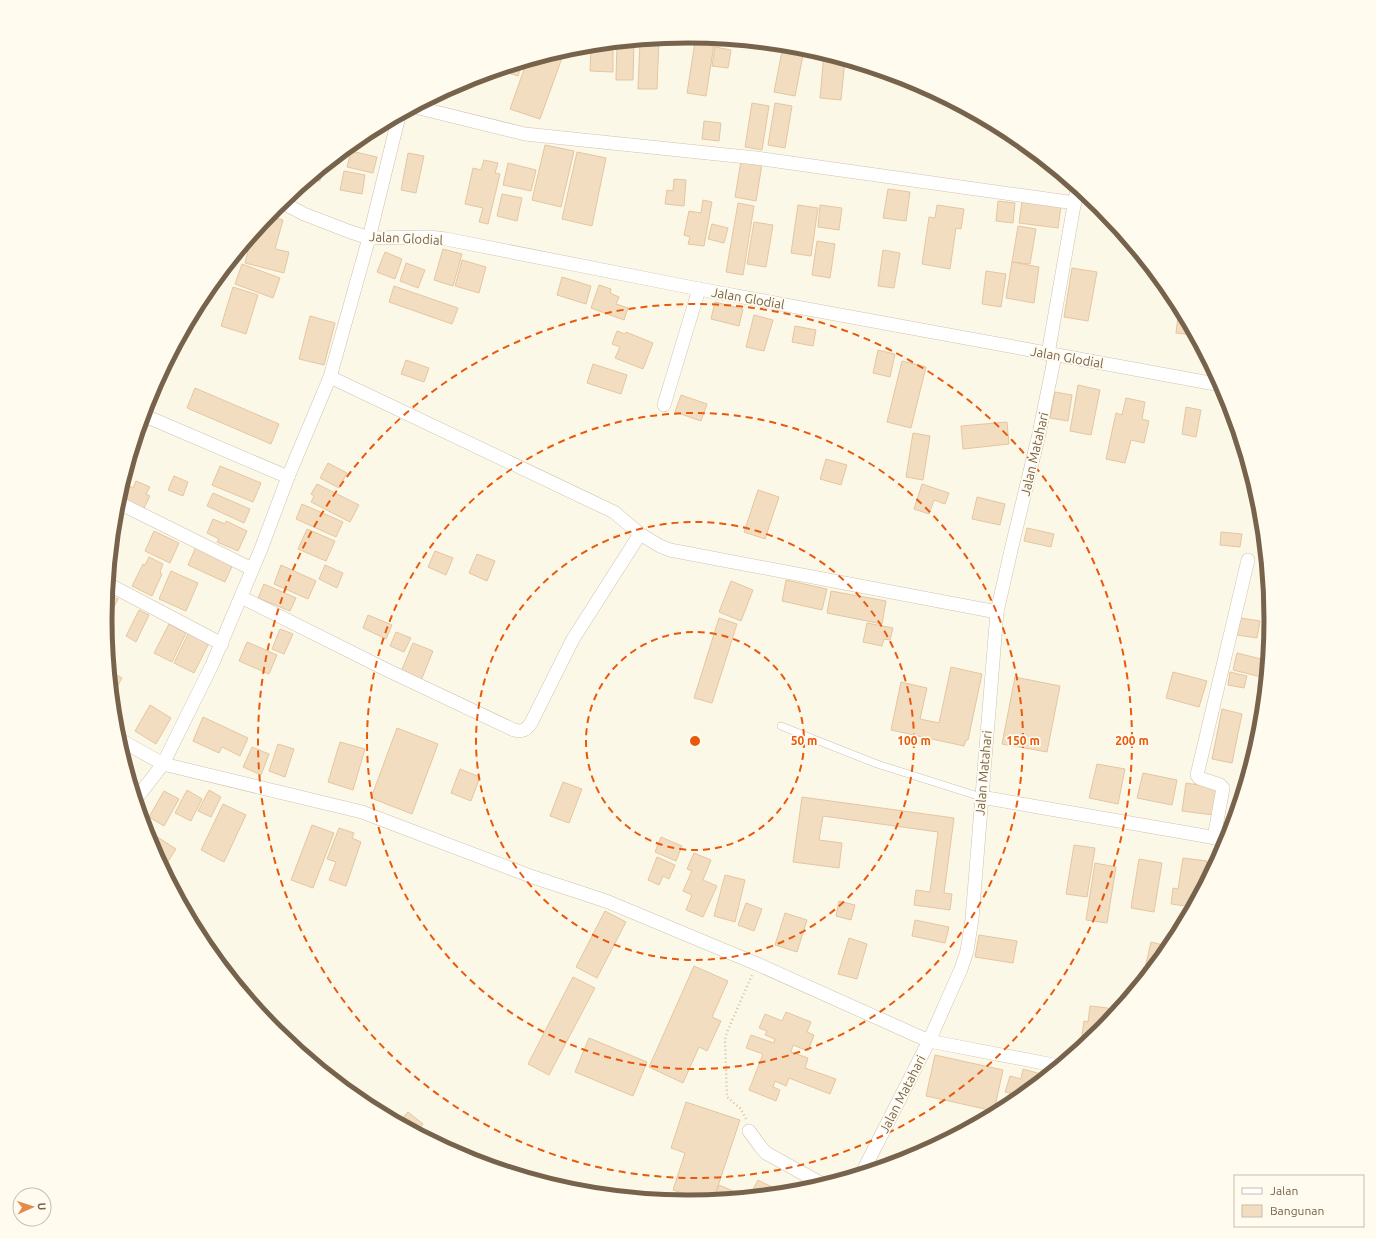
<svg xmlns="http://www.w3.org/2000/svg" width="1376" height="1239" font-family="Ubuntu,sans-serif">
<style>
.building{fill:#f2ddc0;stroke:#e5c6a0}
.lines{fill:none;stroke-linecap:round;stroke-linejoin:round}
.lane-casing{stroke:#cfc2ae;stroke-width:8}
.street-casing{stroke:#cfc2ae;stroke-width:14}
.path{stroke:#d7c0a2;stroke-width:2.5;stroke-dasharray:1 3;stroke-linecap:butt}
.lane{stroke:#fff;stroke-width:7}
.street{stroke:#fff;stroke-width:13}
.ring{fill:none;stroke:#e8590c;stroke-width:2;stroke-dasharray:7 5}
.labels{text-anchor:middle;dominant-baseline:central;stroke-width:3.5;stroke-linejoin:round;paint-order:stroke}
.street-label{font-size:13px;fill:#77634c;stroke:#fffbef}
.rim{fill:none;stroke:#77634c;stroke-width:5}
.centre{fill:#e8590c;stroke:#fffbef;stroke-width:2}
.ring-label{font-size:12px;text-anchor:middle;font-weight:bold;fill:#e8590c;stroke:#fffbef;stroke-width:3.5;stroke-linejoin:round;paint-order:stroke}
</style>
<rect width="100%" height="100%" fill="#fcf8e8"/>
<!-- building -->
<g class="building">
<polygon points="659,39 657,89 638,89 640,41"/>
<polygon points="634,41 633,80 616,80 617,43"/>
<polygon points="695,42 714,44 706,96 687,93"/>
<polygon points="613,43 613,72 590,71 591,46"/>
<polygon points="783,46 804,50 795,96 774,92"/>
<polygon points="715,47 731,50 728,68 712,66"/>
<polygon points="551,54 562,58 540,119 510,109 527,61"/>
<polygon points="824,54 845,60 841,100 820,98"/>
<polygon points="522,63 518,76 502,71 503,69"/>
<polygon points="752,103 769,106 762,150 745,147"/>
<polygon points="775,103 792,106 785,148 768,145"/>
<polygon points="704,121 721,123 719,141 702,139"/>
<polygon points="545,145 574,151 561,207 532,200"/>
<polygon points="351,151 377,157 373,173 347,167"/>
<polygon points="577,152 606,158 592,226 562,219"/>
<polygon points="408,153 424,156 416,193 401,190"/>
<polygon points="484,160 498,163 495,173 500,174 488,224 479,222 483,208 465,204 473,168 481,170"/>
<polygon points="741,161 762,164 756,201 735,197"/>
<polygon points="508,163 536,170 531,191 503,185"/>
<polygon points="323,168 320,181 310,179"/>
<polygon points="344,171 365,175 362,194 340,190"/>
<polygon points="674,179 686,180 684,206 665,204 667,190 673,191"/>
<polygon points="888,189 910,192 906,221 883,218"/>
<polygon points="502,194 522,198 517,221 497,216"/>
<polygon points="703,200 712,202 704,246 688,244 690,237 684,235 689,211 701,213"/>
<polygon points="998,201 1015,203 1013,223 996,221"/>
<polygon points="1022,202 1061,206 1058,228 1019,223"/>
<polygon points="738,203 754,206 743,275 726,272"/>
<polygon points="798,205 818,208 811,256 791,253"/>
<polygon points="820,205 842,208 839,230 818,227"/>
<polygon points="937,205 964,209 961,229 956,228 950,269 922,264 929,217 935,218"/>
<polygon points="268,216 283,220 275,249 289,252 284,273 245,263 252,235"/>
<polygon points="754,222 773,225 766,267 747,264"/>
<polygon points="712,224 728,228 724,243 708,239"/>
<polygon points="1018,226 1036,229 1030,264 1012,262"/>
<polygon points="817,241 835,244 830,278 812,275"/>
<polygon points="443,249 462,254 453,286 434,280"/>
<polygon points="883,250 900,253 894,288 878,286"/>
<polygon points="385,252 402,259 395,279 377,272"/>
<polygon points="462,260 486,267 479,293 455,286"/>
<polygon points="1012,262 1039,267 1034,303 1006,298"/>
<polygon points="406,263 425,270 418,288 400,281"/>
<polygon points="242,264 280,278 273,298 235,284"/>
<polygon points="1072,268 1097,272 1088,321 1064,317"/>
<polygon points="986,271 1006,274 1001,307 982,304"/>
<polygon points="562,277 591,286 586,304 557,295"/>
<polygon points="599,285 611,289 610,293 619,297 616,304 628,308 624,320 591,308"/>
<polygon points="394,286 458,308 452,324 389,302"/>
<polygon points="233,287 258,295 246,334 221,326"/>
<polygon points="715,302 743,309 739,326 711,319"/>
<polygon points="1179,307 1194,335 1176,333"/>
<polygon points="754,315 773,320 764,351 746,347"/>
<polygon points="310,316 335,323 324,365 299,359"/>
<polygon points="795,326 816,330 813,346 792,342"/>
<polygon points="617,331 625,334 626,332 653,343 643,369 615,358 620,347 612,344"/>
<polygon points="878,350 895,354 890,377 873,373"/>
<polygon points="406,360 429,368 424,382 401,374"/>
<polygon points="902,361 926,367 911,428 887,422"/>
<polygon points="593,364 627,375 621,394 587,383"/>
<polygon points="1078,385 1100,390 1091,435 1070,431"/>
<polygon points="195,388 279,424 271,444 187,408"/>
<polygon points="1055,392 1072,395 1068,421 1050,418"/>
<polygon points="681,395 707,404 701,421 675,412"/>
<polygon points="1126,398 1145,402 1142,419 1149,421 1144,443 1131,440 1125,463 1106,459 1116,413 1122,415"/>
<polygon points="1186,407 1201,410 1196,437 1182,434"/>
<polygon points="141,421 149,424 136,454 132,452"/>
<polygon points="1007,422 1009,444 963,449 961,426"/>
<polygon points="913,433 930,436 923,480 906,477"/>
<polygon points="826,459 847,465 841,485 820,479"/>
<polygon points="328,463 347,473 339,488 320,478"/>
<polygon points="220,466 261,483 253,502 212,485"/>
<polygon points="174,476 188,482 183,496 168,490"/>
<polygon points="136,481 150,487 146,494 150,496 143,510 119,499 126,484 133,488"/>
<polygon points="317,484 359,505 350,522 311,502 314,496 311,494"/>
<polygon points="922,484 949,493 945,504 934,500 929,514 914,509"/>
<polygon points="758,490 779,497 765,539 744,532"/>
<polygon points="213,493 250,509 244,523 207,506"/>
<polygon points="977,497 1005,504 1000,525 972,519"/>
<polygon points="302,504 343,522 336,537 296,519"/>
<polygon points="213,519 225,524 226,521 247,531 238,551 217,542 219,539 207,533"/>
<polygon points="1027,528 1054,534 1051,547 1024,541"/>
<polygon points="307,529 335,541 326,561 298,549"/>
<polygon points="154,531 179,543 170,563 145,551"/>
<polygon points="1221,532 1242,534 1240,547 1220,545"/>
<polygon points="196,547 233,564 225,582 188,565"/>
<polygon points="435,551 453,558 446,575 428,567"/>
<polygon points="477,554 495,561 487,581 469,573"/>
<polygon points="149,557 163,564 160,572 162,574 152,596 132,586 143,564 145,565"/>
<polygon points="281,565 316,581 308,599 274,584"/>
<polygon points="325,565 343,573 337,588 319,579"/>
<polygon points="171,571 198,583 186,611 159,599"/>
<polygon points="786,580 827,589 822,610 782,601"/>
<polygon points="731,581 753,590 741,621 719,612"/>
<polygon points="264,584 296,598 290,611 258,598"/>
<polygon points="831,591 886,601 882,624 827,613"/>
<polygon points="107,594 118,599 105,625 105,619"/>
<polygon points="139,610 149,615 136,642 126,636"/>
<polygon points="368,615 392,625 386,639 363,628"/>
<polygon points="719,618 737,624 712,703 694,698"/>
<polygon points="1240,618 1260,621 1257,638 1237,635"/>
<polygon points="867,623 893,628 890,640 884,639 882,646 863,642"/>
<polygon points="169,624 186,633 172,662 154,653"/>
<polygon points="280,629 293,634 284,654 272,649"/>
<polygon points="189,632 209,643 194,673 174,663"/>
<polygon points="396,632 411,638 404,652 390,646"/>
<polygon points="247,642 277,655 269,674 239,661"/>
<polygon points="413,643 433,651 420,683 400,674"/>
<polygon points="1237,653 1265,660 1261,677 1233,670"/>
<polygon points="951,667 982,674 968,740 966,740 964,746 891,730 901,682 927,688 920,719 939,723"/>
<polygon points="110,671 122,678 112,696"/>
<polygon points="1173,672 1207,681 1199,707 1166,698"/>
<polygon points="1230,672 1247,676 1244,688 1228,685"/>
<polygon points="1015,677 1060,686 1047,752 1002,744"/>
<polygon points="150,705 171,718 156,744 135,731"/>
<polygon points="1222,709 1242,714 1232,763 1212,759"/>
<polygon points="203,717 248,738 240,756 222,747 219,753 193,741"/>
<polygon points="397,728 438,744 412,814 371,798"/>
<polygon points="340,742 365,749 353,790 328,782"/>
<polygon points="278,744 294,749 285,777 269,771"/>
<polygon points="252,747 269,754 261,775 243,767"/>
<polygon points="1097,764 1125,769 1118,804 1089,798"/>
<polygon points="460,769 480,777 471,801 451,793"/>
<polygon points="1143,773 1177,780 1172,805 1137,798"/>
<polygon points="563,782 582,789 569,823 550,816"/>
<polygon points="1186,783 1217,788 1213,815 1182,811"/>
<polygon points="187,790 202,799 191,821 175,813"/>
<polygon points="209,790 221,797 211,817 198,811"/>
<polygon points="164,791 179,799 164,826 149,817"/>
<polygon points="802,797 954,818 944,893 952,894 950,910 914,905 916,890 930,892 938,832 823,816 819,840 842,843 839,868 793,862"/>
<polygon points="223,804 246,815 224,862 201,850"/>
<polygon points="312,825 334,833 313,888 291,880"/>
<polygon points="339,828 354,833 352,838 361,842 346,886 329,880 336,862 327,859"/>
<polygon points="145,829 176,849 163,869 149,843"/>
<polygon points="661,837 682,846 676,861 655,852"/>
<polygon points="1074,845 1095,848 1087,897 1066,894"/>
<polygon points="694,853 711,860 703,880 717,886 703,917 686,910 692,895 683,891 692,871 687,869"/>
<polygon points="657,857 675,865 669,879 663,876 659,885 648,880"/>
<polygon points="1183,858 1207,861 1202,889 1193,907 1171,904 1173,888 1178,889"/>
<polygon points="1139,859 1162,863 1154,912 1131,908"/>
<polygon points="1095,863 1116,867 1107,923 1086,920"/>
<polygon points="725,875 745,880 735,922 714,916"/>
<polygon points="839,901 855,905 851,920 836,916"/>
<polygon points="746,903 762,909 754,931 738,925"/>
<polygon points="605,911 626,922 597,978 576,967"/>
<polygon points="785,913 807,920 797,952 775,945"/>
<polygon points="915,920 949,927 945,943 912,936"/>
<polygon points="979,935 1017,941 1013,963 975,957"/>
<polygon points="849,938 867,944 857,979 838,974"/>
<polygon points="1151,942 1171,947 1142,982"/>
<polygon points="694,966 728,981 712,1017 721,1021 707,1051 699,1047 683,1083 649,1067"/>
<polygon points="573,977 595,988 549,1075 528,1064"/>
<polygon points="1090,1006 1108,1008 1106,1025 1100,1032 1087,1043 1081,1042 1084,1021 1088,1022"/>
<polygon points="786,1012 811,1022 807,1032 814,1035 808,1051 793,1045 791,1052 808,1058 805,1068 836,1079 830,1094 789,1078 786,1086 775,1081 773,1087 780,1090 776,1101 749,1090 763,1054 746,1048 751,1035 774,1043 775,1039 765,1035 767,1031 759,1028 765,1014 782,1021"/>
<polygon points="589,1038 647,1062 633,1096 575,1072"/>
<polygon points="935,1055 1003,1070 994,1111 926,1096"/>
<polygon points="1023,1069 1041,1074 1039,1083 1015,1102 1008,1100 1010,1093 1005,1092 1010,1076 1021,1079"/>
<polygon points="686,1102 740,1120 714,1198 719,1200 683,1202 685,1194 673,1190 685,1153 671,1148"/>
<polygon points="408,1112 423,1124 416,1133 398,1123"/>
<polygon points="758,1180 782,1192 781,1194 749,1197"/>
<polygon points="719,1185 747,1197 719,1200 714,1198"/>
</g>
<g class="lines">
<!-- lane casing -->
<g class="lane-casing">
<polyline id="lane" points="781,726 877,764 981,797"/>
</g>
<!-- street casing -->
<g class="street-casing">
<g id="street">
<polyline points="415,107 525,134 756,158 1075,203"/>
<polyline points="281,202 304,214 348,231 369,238 429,237 446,239 699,289 1221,385"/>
<polyline points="1048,354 1077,188"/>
<polyline points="330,377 614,512 640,534 660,546 670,550 997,612"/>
<polyline points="664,405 699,289"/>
<polyline points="143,415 288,477"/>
<polyline points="125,506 252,569"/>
<polyline points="108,584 222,644"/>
<path d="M241,597L385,669L514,730C523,732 526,730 531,723L573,639L640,534"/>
<polyline points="117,738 163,764 362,812 533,877 606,901 757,964 929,1041 1059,1066"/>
<polyline points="981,797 1228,840"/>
<polyline points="136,799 163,764 212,665 261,549 288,477 330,377 369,238 399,116"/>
<polyline points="1214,838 1223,788 1220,785 1199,778 1197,775 1248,560"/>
<polyline points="749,1131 760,1146 766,1153 824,1185"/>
<polyline points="862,1173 929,1041 961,969 967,951 972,919 997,612 1012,546 1039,434 1055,355"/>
</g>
</g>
<!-- path -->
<polyline class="path" points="746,1119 741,1109 727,1097 725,1040 727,1032 752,975"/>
<!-- lane -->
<use href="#lane" class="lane"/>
<!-- street -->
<use href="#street" class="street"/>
</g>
<!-- distance rings -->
<g class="ring">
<circle cx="695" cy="741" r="109"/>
<circle cx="695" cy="741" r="219"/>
<circle cx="695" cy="741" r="328"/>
<circle cx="695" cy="741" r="437"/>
</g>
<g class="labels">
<!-- street labels -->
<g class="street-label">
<text transform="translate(406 238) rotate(3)">Jalan Glodial</text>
<text transform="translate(748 298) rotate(10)">Jalan Glodial</text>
<text transform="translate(1067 357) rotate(10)">Jalan Glodial</text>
<text transform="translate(1034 454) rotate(-77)">Jalan Matahari</text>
<text transform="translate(983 773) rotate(-85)">Jalan Matahari</text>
<text transform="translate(902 1094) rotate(-63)">Jalan Matahari</text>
</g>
</g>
<!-- crop -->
<path d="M0 0H1376V1239H0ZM112 619a576 576 0 1 1 1152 0a576 576 0 1 1-1152 0Z" fill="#fffbef" fill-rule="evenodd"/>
<path class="rim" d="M112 619a576 576 0 1 1 1152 0a576 576 0 1 1-1152 0Z"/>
<circle cx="695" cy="741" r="6" class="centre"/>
<g class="ring-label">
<text x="804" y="745">50 m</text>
<text x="914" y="745">100 m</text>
<text x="1023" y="745">150 m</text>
<text x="1132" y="745">200 m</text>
</g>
<!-- legend -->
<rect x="1234" y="1175" width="130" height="52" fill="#fffbef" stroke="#c9beae"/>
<rect x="1242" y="1188" width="20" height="6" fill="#ffffff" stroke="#c9beae"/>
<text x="1270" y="1195" font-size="12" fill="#77634c">Jalan</text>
<rect x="1242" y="1205" width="20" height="12" fill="#f2ddc0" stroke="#c9beae"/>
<text x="1270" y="1215" font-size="12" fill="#77634c">Bangunan</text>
<!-- north arrow -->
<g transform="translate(32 1207) rotate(87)"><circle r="19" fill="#fffbef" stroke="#c9beae"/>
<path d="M0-3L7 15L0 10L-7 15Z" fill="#e68b4e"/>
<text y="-6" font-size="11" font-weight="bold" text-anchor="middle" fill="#77634c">U</text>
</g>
</svg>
